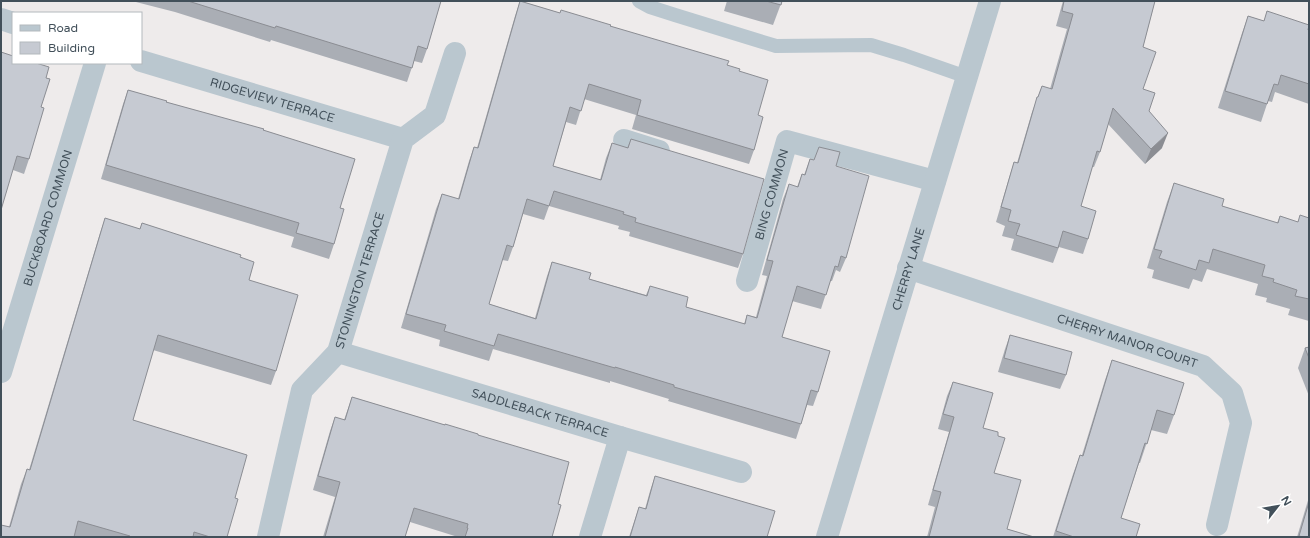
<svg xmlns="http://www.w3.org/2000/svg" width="1310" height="538" font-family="'Varela Round',sans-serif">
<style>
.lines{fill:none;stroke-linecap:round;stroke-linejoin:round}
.service{stroke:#bac7cf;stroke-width:14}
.minor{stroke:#bac7cf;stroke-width:22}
.wall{fill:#aaaeb5}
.shaded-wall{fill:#8b8d93}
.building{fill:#c6cad2;stroke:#8b8d93}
.labels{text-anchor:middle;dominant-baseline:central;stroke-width:3;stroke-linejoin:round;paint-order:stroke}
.street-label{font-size:12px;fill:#42505a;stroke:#fff}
</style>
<rect width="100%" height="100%" fill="#eeebeb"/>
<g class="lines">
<!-- service -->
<polyline class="service" points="639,1 650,7 675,15 776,46 871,45 904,55 967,77"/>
<!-- minor -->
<g class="minor">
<polyline points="1,19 13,23"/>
<path id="s1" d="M141,61L403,139"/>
<polyline points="624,140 659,151"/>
<path id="s2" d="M908,268L1203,366L1232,393L1241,423L1217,525"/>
<path id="s3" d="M747,281L787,141L935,181"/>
<path id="s4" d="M338,352L620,437L741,472"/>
<path id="s5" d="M1,372L95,63"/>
<path id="s6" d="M268,537L302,390L338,352L403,139L435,115L455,53"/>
<polyline points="590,537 620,437"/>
<path id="s7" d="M827,537L990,1"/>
</g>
</g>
<!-- wall -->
<g class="wall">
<polygon points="132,1 441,1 427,49 422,63 414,61 407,82 271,40 270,42 175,12"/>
<polygon points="520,1 560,13 610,26 727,65 739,71 758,115 754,150 749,164 632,129 636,115 584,99 576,125 566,122 553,166 600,180 606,158 612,143 627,148 631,139 743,254 738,268 629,236 630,232 618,229 619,226 549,206 544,220 523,214 513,247 508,261 502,260 489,304 535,318 547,276 552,262 589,279 646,295 650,286 686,307 744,324 747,315 756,317 767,276 762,275 783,199 789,184 797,187 802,174 804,175 810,159 836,166 846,258 840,272 836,270 832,281 830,281 821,309 792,301 782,337 818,392 813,406 807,405 796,439 668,401 669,399 610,381 610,383 493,349 489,361 439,346 440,340 401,328 436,209 442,194 458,199 469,161 474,147 477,148 515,16"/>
<polygon points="727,1 782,1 773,25 724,11"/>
<polygon points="1063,1 1155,1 1143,47 1143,89 1149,111 1162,148 1145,164 1108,124 1100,152 1094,167 1092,167 1081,206 1088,239 1083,254 1059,247 1053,263 1011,250 1014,239 1002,236 1005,226 996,222 1009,178 1014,162 1017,163 1032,112 1042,86 1050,89 1067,29 1056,26"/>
<polygon points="1267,11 1309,30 1309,104 1275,92 1272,102 1268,101 1261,122 1218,108 1242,33 1248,16 1264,21"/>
<polygon points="1,52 46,78 41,107 29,159 24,174 13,170"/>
<polygon points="128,90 166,102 263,130 340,208 334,244 329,259 291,247 294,237 101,179 123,104"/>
<polygon points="1174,183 1222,206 1277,223 1280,216 1297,222 1309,218 1309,321 1288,315 1290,309 1266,302 1267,298 1255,295 1258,284 1207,269 1202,282 1193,279 1189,289 1152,278 1154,270 1147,268 1167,202"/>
<polygon points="105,218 140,229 142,223 240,257 249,280 276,371 271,385 153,350 133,420 235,498 227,537 78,537 74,536 9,527 21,484 27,469 29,470 100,233"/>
<polygon points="1010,335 1066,375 1060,389 998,372 1005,349"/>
<polygon points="1309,347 1309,396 1298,368 1305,348"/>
<polygon points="1112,360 1174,415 1167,434 1151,430 1140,463 1139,463 1121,518 1136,537 1053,537 1073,474 1080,455 1082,455 1105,380"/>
<polygon points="953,382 983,428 994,473 1007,529 1034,537 927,537 935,507 928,505 949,432 938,429 947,396"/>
<polygon points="352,397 478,435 558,504 552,537 458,537 410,522 405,537 323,537 335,497 313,490 330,431 335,417 344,420"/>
<polygon points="655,476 767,537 629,537 639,507 645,509 650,491"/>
<polygon points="1309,497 1309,537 1297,537"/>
</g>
<!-- shaded-wall -->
<polygon class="shaded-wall" points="1168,133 1162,148 1145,164 1151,149"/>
<!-- building -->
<g class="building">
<polygon points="188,1 441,1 427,49 418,46 412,68 276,26 275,28"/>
<polygon points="520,1 560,13 561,10 611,25 610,26 729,61 727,65 740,69 739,71 768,80 758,115 763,117 754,150 637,115 641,100 589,84 581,111 570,107 553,166 601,180 612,143 628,148 631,139 764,179 743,254 635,222 636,218 623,214 624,212 554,191 549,206 527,199 513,247 507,245 489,304 536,319 552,262 591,273 589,279 647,296 650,286 688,297 686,307 745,324 747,315 757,318 773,261 767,260 789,184 798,187 802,174 805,175 810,159 814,160 819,147 840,152 836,166 869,176 846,258 841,256 838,267 835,266 826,295 797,286 782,337 830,351 818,392 811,390 801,424 674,387 674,385 615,367 615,368 498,334 494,346 444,331 446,325 406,314 442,194 459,199 474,147 478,148"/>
<polygon points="766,1 782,1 781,5"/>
<polygon points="1064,1 1155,1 1143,47 1156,52 1143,89 1155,93 1149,111 1168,133 1151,149 1113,108 1100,152 1097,151 1081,206 1096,211 1088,239 1063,231 1058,248 1016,235 1020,224 1008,221 1011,210 1001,207 1014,162 1018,163 1037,97 1038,97 1042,86 1052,89 1073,14 1062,11"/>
<polygon points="1267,11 1309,25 1308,30 1309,30 1309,84 1281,75 1278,85 1274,84 1267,104 1225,91 1248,16 1264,21"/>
<polygon points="1,52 13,56 13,63 36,63 49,67 46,78 50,79 41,107 44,108 29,159 17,156 1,210"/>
<polygon points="128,90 167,101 166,102 264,129 263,130 355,159 340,208 344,209 334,244 296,233 299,223 106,165"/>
<polygon points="1174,183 1224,199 1222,206 1278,223 1280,216 1298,222 1300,215 1309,218 1309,299 1295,296 1297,290 1273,282 1274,279 1262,276 1265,265 1213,249 1209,263 1199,260 1196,270 1159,258 1162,251 1154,249"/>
<polygon points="105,218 140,229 142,223 241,255 240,257 254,262 249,280 298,295 276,371 158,335 133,420 247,455 235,498 238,499 227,537 210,537 194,532 193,537 130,537 130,536 78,521 74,537 1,537 1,525 10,527 27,469 30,470"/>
<polygon points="1010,335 1072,352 1066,375 1004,358"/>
<polygon points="1309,347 1309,358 1305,348"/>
<polygon points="1112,360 1184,383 1174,415 1157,410 1147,444 1145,443 1121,518 1140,524 1136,537 1074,537 1056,531 1080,455 1083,456"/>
<polygon points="953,382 993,393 983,428 998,432 998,436 1005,438 994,473 1021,480 1007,529 1034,537 929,537 941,492 933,490 954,417 943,414"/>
<polygon points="352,397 445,425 445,424 478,434 478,435 569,462 558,504 561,505 552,537 465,537 468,528 467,528 468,524 414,508 405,537 325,537 340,482 318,476 335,417 345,420"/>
<polygon points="655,476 775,511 767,537 630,537 639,507 646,509"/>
<polygon points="1309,502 1309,537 1303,537 1299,536"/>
</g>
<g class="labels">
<!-- street labels -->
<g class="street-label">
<text stroke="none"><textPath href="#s1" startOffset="137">RIDGEVIEW TERRACE</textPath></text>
<text stroke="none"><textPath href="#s3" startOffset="90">BING COMMON</textPath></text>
<text stroke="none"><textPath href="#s5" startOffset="161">BUCKBOARD COMMON</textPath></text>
<text stroke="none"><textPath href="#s7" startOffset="280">CHERRY LANE</textPath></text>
<text stroke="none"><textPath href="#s6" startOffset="278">STONINGTON TERRACE</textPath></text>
<text stroke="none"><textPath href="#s2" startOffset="231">CHERRY MANOR COURT</textPath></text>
<text stroke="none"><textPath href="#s4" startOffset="211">SADDLEBACK TERRACE</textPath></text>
</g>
</g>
<!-- border -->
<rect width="1310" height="538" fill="none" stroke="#42505a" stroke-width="4"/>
<!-- legend -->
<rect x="12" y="12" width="130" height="52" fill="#ffffff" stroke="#b3b9bd"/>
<rect x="20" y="25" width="20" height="6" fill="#bac7cf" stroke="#b3b9bd"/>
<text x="48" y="32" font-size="12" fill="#42505a">Road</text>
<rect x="20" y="42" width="20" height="12" fill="#c6cad2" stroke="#b3b9bd"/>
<text x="48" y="52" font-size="12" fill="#42505a">Building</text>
<!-- north arrow -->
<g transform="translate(1278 506) rotate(59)" stroke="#ffffff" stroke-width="3" paint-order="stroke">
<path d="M0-3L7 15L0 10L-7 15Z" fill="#42505a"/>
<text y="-6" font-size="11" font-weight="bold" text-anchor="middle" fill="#42505a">N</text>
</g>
</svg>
